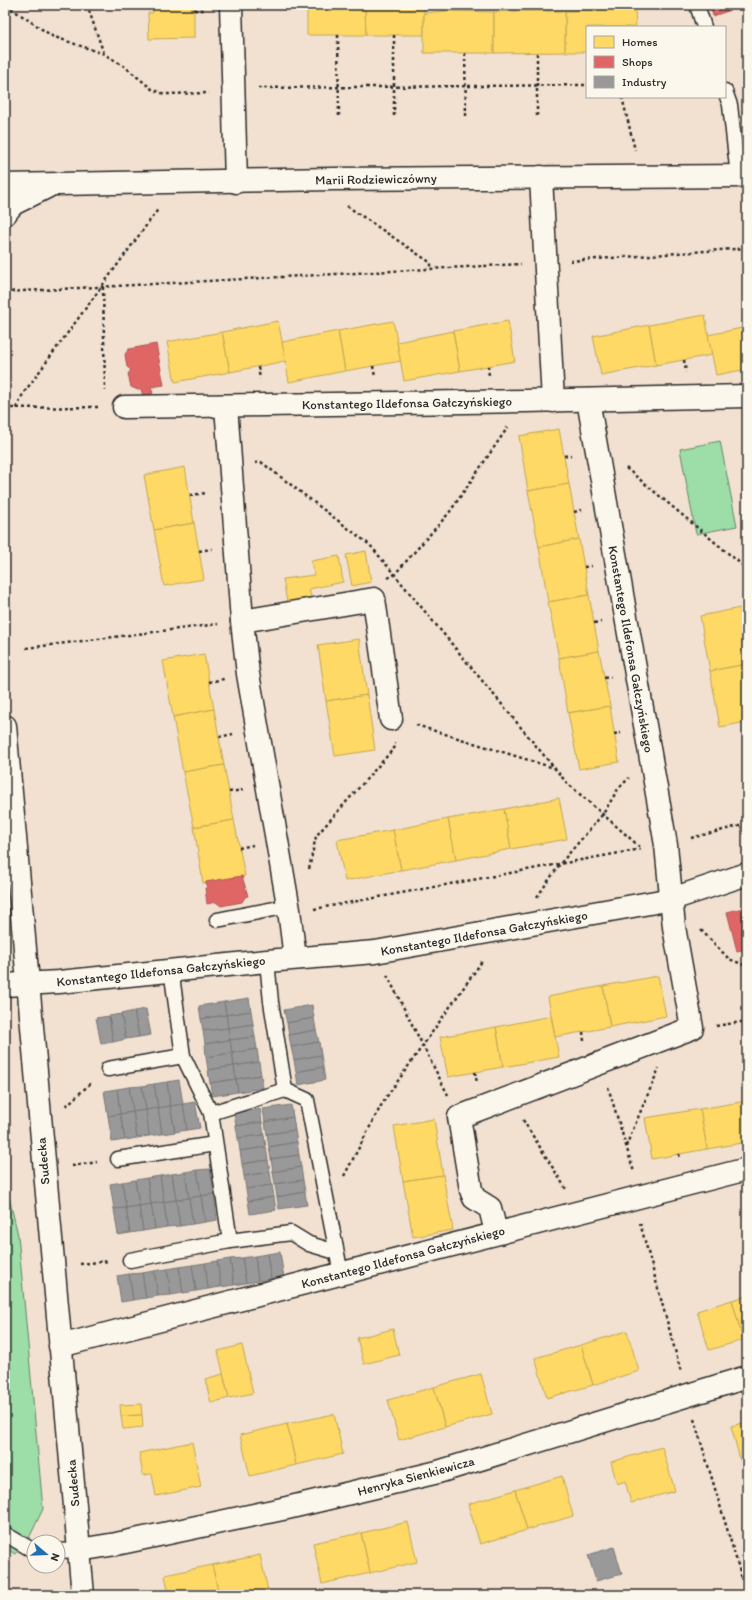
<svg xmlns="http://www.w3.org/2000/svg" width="752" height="1600" font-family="Itim,sans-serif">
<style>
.green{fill:#9ddda7;stroke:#648469}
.homes{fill:#ffd966;stroke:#bfa554}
.shops{fill:#e06666;stroke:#aa5454}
.industry{fill:#999;stroke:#787878}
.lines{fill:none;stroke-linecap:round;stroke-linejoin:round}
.service-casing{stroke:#2b2b2b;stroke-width:17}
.minor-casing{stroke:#2b2b2b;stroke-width:25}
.tertiary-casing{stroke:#2b2b2b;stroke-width:25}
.path{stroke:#2b2b2b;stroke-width:2.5;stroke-dasharray:3 3;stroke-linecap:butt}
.service{stroke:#fbf7ec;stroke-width:14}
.minor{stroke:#fbf7ec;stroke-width:22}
.tertiary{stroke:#fbf7ec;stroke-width:22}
.labels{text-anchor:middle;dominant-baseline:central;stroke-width:4;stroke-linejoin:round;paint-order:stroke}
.street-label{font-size:13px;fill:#2b2b2b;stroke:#fbf7ec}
</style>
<rect width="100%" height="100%" fill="#f2e1d0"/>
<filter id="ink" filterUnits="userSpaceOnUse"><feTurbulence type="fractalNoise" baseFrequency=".025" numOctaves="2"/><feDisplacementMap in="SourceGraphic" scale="8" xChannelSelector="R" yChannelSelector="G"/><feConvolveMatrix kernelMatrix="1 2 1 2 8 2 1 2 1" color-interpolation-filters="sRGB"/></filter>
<g filter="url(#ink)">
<!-- green -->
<g class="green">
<polygon points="720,441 737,526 696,534 680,449"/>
<polygon points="5,1180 18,1235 43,1509 29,1538 15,1554 5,1548"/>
</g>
<!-- homes -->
<g class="homes">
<polygon points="152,5 194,5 194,38 149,39 148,13 153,13"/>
<polygon points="307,5 365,5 366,35 307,35"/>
<polygon points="365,5 424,5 424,35 366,35"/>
<polygon points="633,9 635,9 636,27 587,27 587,52 565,52 565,11"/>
<polygon points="445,11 494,12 494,53 424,53 424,13"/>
<polygon points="515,11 565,11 565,52 494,53 494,12"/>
<polygon points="705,315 712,355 656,365 649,325"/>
<polygon points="278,321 286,361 230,372 222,332"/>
<polygon points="393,321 401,361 345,371 338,331"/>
<polygon points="508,321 515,361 460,371 453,331"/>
<polygon points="649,325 656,365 601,375 593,336"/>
<polygon points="747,327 747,369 716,375 708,335"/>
<polygon points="338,331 345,371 289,382 282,342"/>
<polygon points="453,331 460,371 404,381 397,342"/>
<polygon points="222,332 230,372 175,382 167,342"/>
<polygon points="559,429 569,484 528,491 519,436"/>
<polygon points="185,467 194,523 154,530 144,475"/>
<polygon points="569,484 579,539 539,547 528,491"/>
<polygon points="194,523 204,579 164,586 154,530"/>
<polygon points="579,539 589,595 548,602 539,547"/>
<polygon points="366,551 371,582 352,586 346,555"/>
<polygon points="339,556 343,582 309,589 311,597 287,602 283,579 314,575 311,561"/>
<polygon points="589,595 599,651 559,658 548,602"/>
<polygon points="740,608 747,648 747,664 710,671 700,616"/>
<polygon points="359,639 367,695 326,701 318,645"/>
<polygon points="599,651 610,706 568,713 559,658"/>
<polygon points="204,654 214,709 173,717 163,661"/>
<polygon points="747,664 747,722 720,727 710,671"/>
<polygon points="367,695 375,750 335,756 326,701"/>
<polygon points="610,706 619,762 579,769 568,713"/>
<polygon points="214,709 224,765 183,772 173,717"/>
<polygon points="224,765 234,820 194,827 183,772"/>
<polygon points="559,798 567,839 511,849 504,809"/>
<polygon points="504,809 511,849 456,860 448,819"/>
<polygon points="448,819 456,860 401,870 393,830"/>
<polygon points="234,820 245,876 203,883 194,827"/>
<polygon points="393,830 401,870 345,881 337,840"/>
<polygon points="658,976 666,1016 610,1027 603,986"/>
<polygon points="603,986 610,1027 555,1037 548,997"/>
<polygon points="551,1016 559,1057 503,1067 496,1027"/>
<polygon points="496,1027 503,1067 448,1077 440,1037"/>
<polygon points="747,1101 747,1142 707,1149 700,1109"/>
<polygon points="700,1109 707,1149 652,1159 645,1118"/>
<polygon points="434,1119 443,1175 403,1181 394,1126"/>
<polygon points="443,1175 453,1230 413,1237 403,1181"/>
<polygon points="747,1296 747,1339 743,1340 732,1300"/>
<polygon points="732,1300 743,1340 709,1350 697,1311"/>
<polygon points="393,1329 399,1355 364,1364 357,1338"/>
<polygon points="627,1331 639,1371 593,1385 581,1345"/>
<polygon points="242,1345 253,1393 229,1398 218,1351"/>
<polygon points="581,1345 593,1385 547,1398 535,1358"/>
<polygon points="223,1374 229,1398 211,1403 205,1379"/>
<polygon points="481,1374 492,1414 445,1427 434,1387"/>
<polygon points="434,1387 445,1427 399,1440 388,1400"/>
<polygon points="141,1404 142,1415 121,1416 120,1405"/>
<polygon points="334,1414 343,1454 296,1465 287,1424"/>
<polygon points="142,1415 143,1427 123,1429 121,1416"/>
<polygon points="747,1422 747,1465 742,1467 731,1426"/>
<polygon points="287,1424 296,1465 250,1476 240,1435"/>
<polygon points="192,1442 201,1487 156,1496 152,1474 143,1475 139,1453"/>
<polygon points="662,1447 675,1491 631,1503 625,1481 617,1484 611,1462"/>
<polygon points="562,1476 573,1516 527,1530 515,1490"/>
<polygon points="515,1490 527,1530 480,1544 468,1504"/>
<polygon points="408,1522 417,1562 370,1573 361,1533"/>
<polygon points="361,1533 370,1573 322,1584 313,1543"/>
<polygon points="260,1555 269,1595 219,1595 212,1565"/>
<polygon points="212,1565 219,1595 169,1595 165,1575"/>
</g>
<!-- shops -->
<g class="shops">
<polygon points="710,5 746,5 713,16"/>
<polygon points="156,344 164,385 151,387 153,393 143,396 141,389 138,390 131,387 128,374 131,370 127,367 125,354 129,349"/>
<polygon points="242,876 248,896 245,897 242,902 221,906 216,902 207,904 205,888 207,888 206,882"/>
<polygon points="747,907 747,949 737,951 727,912"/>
</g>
<!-- industry -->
<g class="industry">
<polygon points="249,998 251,1011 226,1015 224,1002"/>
<polygon points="224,1002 226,1015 201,1019 199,1006"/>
<polygon points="312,1005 314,1018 287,1023 284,1010"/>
<polygon points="146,1009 151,1035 139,1037 134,1011"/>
<polygon points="134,1011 139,1037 126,1039 121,1014"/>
<polygon points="251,1011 253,1024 228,1028 226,1015"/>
<polygon points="121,1014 126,1039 113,1042 109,1016"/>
<polygon points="226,1015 228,1028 203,1031 201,1019"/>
<polygon points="109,1016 113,1042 101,1044 96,1018"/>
<polygon points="314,1018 316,1030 289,1035 287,1023"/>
<polygon points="253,1024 255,1037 230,1040 228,1028"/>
<polygon points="228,1028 230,1040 205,1044 203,1031"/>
<polygon points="316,1030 319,1042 291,1047 289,1035"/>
<polygon points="255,1037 257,1049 232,1053 230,1040"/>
<polygon points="230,1040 232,1053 206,1057 205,1044"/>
<polygon points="319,1042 321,1055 294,1060 291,1047"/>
<polygon points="257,1049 259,1062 234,1066 232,1053"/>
<polygon points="232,1053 234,1066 208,1070 206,1057"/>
<polygon points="321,1055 323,1067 296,1072 294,1060"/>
<polygon points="259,1062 261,1075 236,1079 234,1066"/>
<polygon points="234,1066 236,1079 210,1083 208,1070"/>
<polygon points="323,1067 325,1080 298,1085 296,1072"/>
<polygon points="261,1075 263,1088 238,1092 236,1079"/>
<polygon points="236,1079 238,1092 212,1096 210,1083"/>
<polygon points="179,1080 183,1104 170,1106 167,1082"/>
<polygon points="167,1082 170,1106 158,1108 154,1084"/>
<polygon points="154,1084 158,1108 146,1110 142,1086"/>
<polygon points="142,1086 146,1110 133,1112 129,1087"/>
<polygon points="129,1087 133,1112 120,1114 117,1089"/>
<polygon points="117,1089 120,1114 108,1116 104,1091"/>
<polygon points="195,1102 200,1128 187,1130 183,1104"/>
<polygon points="183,1104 187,1130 175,1132 170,1106"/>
<polygon points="291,1105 293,1117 265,1122 263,1109"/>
<polygon points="170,1106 175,1132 162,1134 158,1108"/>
<polygon points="158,1108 162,1134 149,1136 146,1110"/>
<polygon points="260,1109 262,1122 236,1126 234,1113"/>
<polygon points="146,1110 149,1136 137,1138 133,1112"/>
<polygon points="133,1112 137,1138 125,1140 120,1114"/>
<polygon points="120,1114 125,1140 112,1142 108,1116"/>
<polygon points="293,1117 295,1130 267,1134 265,1122"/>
<polygon points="262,1122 264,1135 238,1138 236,1126"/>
<polygon points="295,1130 297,1142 269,1147 267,1134"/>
<polygon points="264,1135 266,1147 240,1151 238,1138"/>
<polygon points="297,1142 299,1155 271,1159 269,1147"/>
<polygon points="266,1147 268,1160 242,1164 240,1151"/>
<polygon points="299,1155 301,1167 273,1172 271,1159"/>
<polygon points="268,1160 270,1172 244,1176 242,1164"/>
<polygon points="301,1167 303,1180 275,1184 273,1172"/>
<polygon points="210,1169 214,1194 201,1196 197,1170"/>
<polygon points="197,1170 201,1196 189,1198 185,1172"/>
<polygon points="185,1172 189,1198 176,1200 172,1174"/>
<polygon points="270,1172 272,1185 246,1189 244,1176"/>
<polygon points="172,1174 176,1200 164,1202 160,1176"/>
<polygon points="160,1176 164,1202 151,1204 147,1178"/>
<polygon points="147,1178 151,1204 139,1206 135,1180"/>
<polygon points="135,1180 139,1206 126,1208 122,1182"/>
<polygon points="303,1180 305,1192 277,1197 275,1184"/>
<polygon points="122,1182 126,1208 114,1209 110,1184"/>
<polygon points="272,1185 274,1197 248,1201 246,1189"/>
<polygon points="305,1192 307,1205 279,1209 277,1197"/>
<polygon points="214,1194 217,1220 205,1222 201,1196"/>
<polygon points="201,1196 205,1222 193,1224 189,1198"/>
<polygon points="274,1197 276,1210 250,1214 248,1201"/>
<polygon points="189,1198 193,1224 180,1226 176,1200"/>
<polygon points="176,1200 180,1226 167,1227 164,1202"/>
<polygon points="164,1202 167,1227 155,1229 151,1204"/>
<polygon points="151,1204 155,1229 143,1231 139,1206"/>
<polygon points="139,1206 143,1231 130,1233 126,1208"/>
<polygon points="126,1208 130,1233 118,1235 114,1209"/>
<polygon points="280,1252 284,1278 271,1279 267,1254"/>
<polygon points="267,1254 271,1279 258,1281 255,1256"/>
<polygon points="255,1256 258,1281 246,1283 242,1258"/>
<polygon points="242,1258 246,1283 234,1285 230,1259"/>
<polygon points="230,1259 234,1285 221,1287 217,1261"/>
<polygon points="217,1261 221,1287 208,1289 205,1263"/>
<polygon points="205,1263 208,1289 196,1291 192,1265"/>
<polygon points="192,1265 196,1291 183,1293 179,1267"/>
<polygon points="179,1267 183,1293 171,1295 167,1269"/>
<polygon points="167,1269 171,1295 158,1296 154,1271"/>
<polygon points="154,1271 158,1296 146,1298 142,1273"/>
<polygon points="142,1273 146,1298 133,1300 129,1274"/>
<polygon points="129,1274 133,1300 121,1302 117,1276"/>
<polygon points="614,1547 622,1574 596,1581 588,1555"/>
</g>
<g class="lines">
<!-- service casing -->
<g class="service-casing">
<g id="service">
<polyline points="697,5 704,27"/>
<polyline points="725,91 730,105 738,176"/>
<polyline points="217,920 279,908 289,910"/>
<polyline points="267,961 271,1002 285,1090 307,1100 341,1274"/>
<polyline points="183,1056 211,1113"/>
<polyline points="108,1069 183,1056 171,969"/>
<polyline points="118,1159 215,1144"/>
<polyline points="230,1241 211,1113 285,1090"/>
<polyline points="130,1260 230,1241 291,1233 309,1244 336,1252"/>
<polyline points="5,1534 34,1551"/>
<polyline points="58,1551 79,1550"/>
</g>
</g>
<!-- minor casing -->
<g class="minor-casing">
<g id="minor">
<polyline points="231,5 236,182"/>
<polyline points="541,177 553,401"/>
<polyline points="226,406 242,621 248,674 289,910 295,958"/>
<polyline points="124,407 525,401 747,396"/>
<polyline points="242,621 374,599 391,719"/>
<polyline points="5,985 59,982 267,961 375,952 672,899 747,874"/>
<polyline points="496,1232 490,1208 474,1198 471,1190 459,1117 692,1028 674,927 666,845 588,400"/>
<polyline points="60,1346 747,1169"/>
<polyline points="79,1550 116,1544 287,1508 438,1472 747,1377"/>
</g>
</g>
<!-- tertiary casing -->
<g class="tertiary-casing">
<g id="tertiary">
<polyline points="5,185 333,179 747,176"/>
<polyline points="5,214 13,204 47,187"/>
<polyline points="5,726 83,1595"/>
</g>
</g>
<!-- path -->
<g class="path">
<polyline points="6,5 52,36 104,54 124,66 153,90 165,94 209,93"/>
<polyline points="87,5 104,54"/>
<polyline points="194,10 205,10"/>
<polyline points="338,35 339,118"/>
<polyline points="394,35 394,118"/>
<polyline points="465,53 466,117"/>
<polyline points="537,53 537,116"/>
<polyline points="258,88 587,85"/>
<polyline points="622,97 635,150"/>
<polyline points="347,206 431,263 431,269"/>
<polyline points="570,261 747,248"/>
<polyline points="103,287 105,390"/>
<polyline points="5,292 521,264"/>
<polyline points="684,360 686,372"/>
<polyline points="373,366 375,377"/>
<polyline points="488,366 489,376"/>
<polyline points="258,367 260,379"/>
<polyline points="5,408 99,407"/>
<polyline points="16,408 23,394 159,208"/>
<polyline points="564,456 571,455"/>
<polyline points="255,463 261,462 370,545 566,782 640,847"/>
<polyline points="626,468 747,569"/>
<polyline points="190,495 207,493"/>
<polyline points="574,512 582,510"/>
<polyline points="199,551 212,549"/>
<polyline points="584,567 592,566"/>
<polyline points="388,578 394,575 449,513 508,427"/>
<polyline points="594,623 601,622"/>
<polyline points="745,636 747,636"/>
<polyline points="26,648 218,624"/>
<polyline points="604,678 611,677"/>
<polyline points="209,682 224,679"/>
<polyline points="416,725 554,768"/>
<polyline points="614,734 621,733"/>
<polyline points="219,737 233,734"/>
<polyline points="229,792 243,790"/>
<polyline points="691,838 747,824"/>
<polyline points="239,848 253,845"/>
<polyline points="309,869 316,836 396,746 395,743"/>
<polyline points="537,897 560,864 603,814 618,789 629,778"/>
<polyline points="314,909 641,849"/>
<polyline points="701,930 729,959 747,966"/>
<polyline points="387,975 448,1095"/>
<polyline points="716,1026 747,1021"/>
<polyline points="583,1032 584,1041"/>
<polyline points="475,1072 477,1083"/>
<polyline points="608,1087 634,1172"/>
<polyline points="66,1106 92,1082"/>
<polyline points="523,1120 566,1189"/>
<polyline points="626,1146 659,1068"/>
<polyline points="679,1154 680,1159"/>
<polyline points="72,1166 97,1162"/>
<polyline points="344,1176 383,1102 483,960"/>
<polyline points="640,1223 681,1372"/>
<polyline points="80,1264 109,1261"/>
<polyline points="694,1419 747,1595"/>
</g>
<!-- service -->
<use href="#service" class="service"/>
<!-- minor -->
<use href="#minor" class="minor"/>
<!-- tertiary -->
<use href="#tertiary" class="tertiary"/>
</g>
</g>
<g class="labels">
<!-- street labels -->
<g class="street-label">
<text transform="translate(376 179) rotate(-1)">Marii Rodziewiczówny</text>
<text transform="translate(407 403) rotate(-1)">Konstantego Ildefonsa Gałczyńskiego</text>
<text transform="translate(631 649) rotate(80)">Konstantego Ildefonsa Gałczyńskiego</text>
<text transform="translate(484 933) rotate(-10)">Konstantego Ildefonsa Gałczyńskiego</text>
<text transform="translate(161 971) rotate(-6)">Konstantego Ildefonsa Gałczyńskiego</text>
<text transform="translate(43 1161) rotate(-95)">Sudecka</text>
<text transform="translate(403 1257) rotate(-15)">Konstantego Ildefonsa Gałczyńskiego</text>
<text transform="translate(416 1476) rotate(-15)">Henryka Sienkiewicza</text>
<text transform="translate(73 1483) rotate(-95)">Sudecka</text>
</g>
</g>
<!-- margin -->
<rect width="752" height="1600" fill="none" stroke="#fbf7ec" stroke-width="20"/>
<rect x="10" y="10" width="732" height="1580" fill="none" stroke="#2b2b2b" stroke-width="1.5" filter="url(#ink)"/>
<!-- legend -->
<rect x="586" y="26" width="140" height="72" fill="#fbf7ec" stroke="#a8a59f"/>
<rect x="594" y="36" width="20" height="12" fill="#ffd966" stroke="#a8a59f"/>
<text x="622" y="46" font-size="12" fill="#2b2b2b">Homes</text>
<rect x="594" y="56" width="20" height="12" fill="#e06666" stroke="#a8a59f"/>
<text x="622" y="66" font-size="12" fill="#2b2b2b">Shops</text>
<rect x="594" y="76" width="20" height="12" fill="#999999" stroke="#a8a59f"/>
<text x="622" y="86" font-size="12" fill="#2b2b2b">Industry</text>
<!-- north arrow -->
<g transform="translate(46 1554) rotate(109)"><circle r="19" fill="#fbf7ec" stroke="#a8a59f"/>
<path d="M0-3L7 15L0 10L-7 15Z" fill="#1f6fb2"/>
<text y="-6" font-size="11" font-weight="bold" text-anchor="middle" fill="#2b2b2b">N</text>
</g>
</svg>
